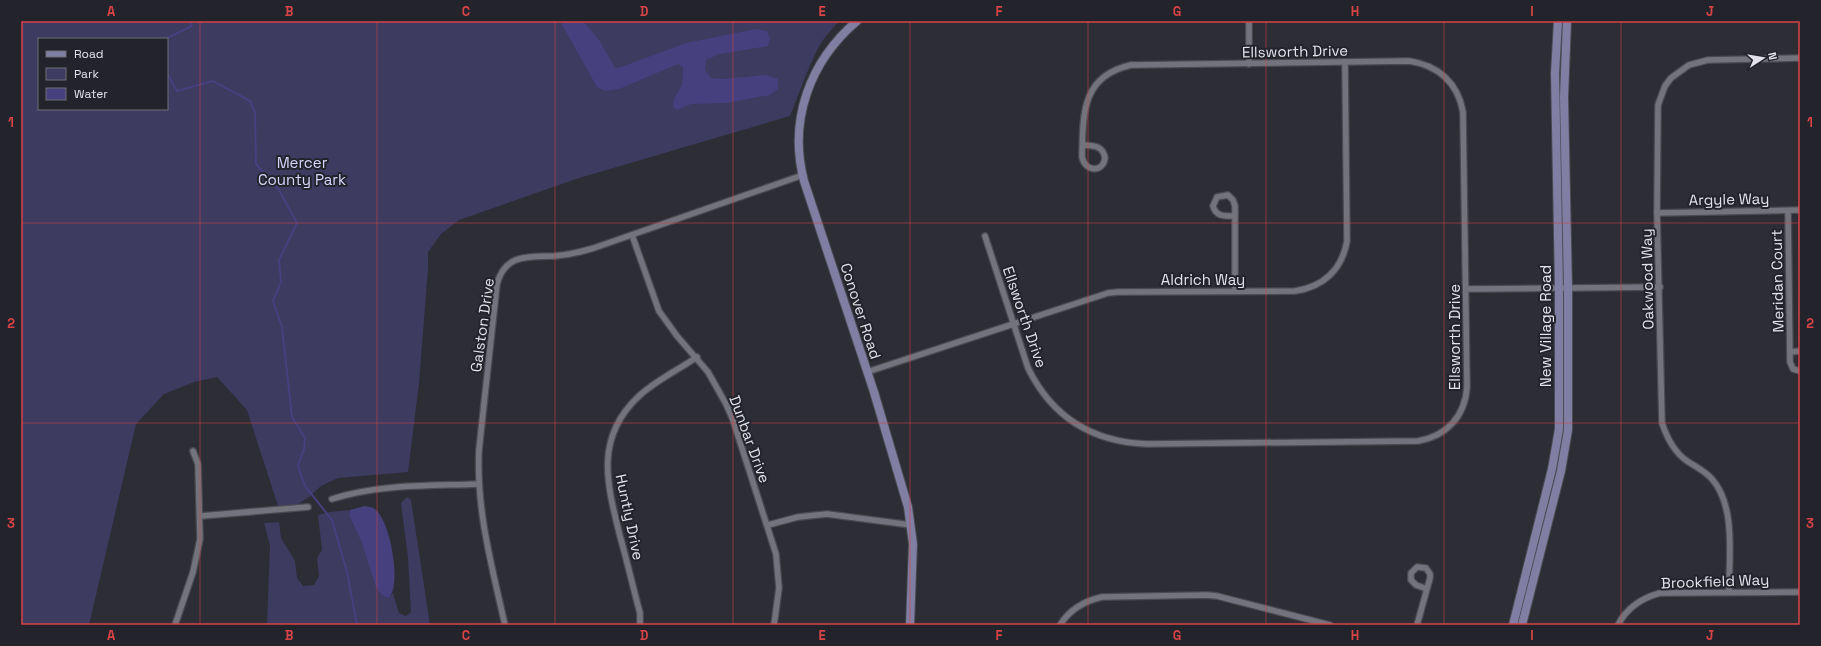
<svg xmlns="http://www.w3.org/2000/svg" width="1821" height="646" font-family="'Space Grotesk',sans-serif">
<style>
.green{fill:#3d3b60;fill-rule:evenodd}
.water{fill:#46407e}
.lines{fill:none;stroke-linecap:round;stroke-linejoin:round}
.stream{stroke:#46407e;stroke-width:2}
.street-casing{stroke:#4a4a52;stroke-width:8}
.secondary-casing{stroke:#4a4a52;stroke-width:10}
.street{stroke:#72737d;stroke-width:5.5}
.secondary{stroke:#807ea2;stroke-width:8}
.grid{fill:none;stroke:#d84445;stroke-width:1;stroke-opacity:0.55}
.labels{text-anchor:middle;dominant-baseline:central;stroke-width:4;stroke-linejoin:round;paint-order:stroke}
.street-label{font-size:15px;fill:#e2e2e8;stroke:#23232c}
.park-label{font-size:15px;fill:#d7d7fd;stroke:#23232c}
.neatline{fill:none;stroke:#d84445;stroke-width:1.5}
.grid-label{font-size:13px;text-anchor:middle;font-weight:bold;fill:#d84445}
</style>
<rect width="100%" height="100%" fill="#2d2d36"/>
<!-- green -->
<g class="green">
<path d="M21,21H839C833,28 826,35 821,43C808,66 800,92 790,116L576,179L459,220L441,234L428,252V269L419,383L408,472L338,478L321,486L309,497L295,506H278L247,410L217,377L194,382L164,394L136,424L89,625H21ZM39,39H167V109H39Z"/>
<polygon points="407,497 411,500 430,625 267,625 270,546 264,523 279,522 281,538 295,561 297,578 303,586 314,585 319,576 317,558 322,550 318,515 330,512 350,510 349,515 389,598 393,593 399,613 406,616 411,612 408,558 401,503"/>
</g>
<!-- water -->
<g class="water">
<polygon points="560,21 583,21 599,40 615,68 621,67 686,43 756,29 767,31 770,38 768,46 719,54 706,60 705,70 711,78 723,79 766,75 778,79 778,89 770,95 726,103 691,104 677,110 673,107 674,99 682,85 683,67 678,64 619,89 605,91 597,87"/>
<path d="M364,506C367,506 371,507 373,508C390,516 402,584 389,598L382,595L376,587L362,543L349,515L350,510Z"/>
</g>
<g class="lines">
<!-- stream -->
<g class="stream">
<polyline points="165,39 192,26 190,21"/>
<polyline points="167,73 177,91 213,81 250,101 255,113 256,164 279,190 297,223 279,260 281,282 273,301 282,327 292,417 305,438 304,449 298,466 305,486 332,520 347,572 357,625"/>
</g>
<!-- street casing -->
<g class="street-casing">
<g id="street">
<polyline points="1249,21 1249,64"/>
<polyline points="1788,211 1790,362 1793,369 1800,371"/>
<polyline points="1657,213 1800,210"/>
<path d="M1234,216C1225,216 1216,217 1213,206L1217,197L1228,195L1233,200L1235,206V291"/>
<polyline points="632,235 659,311 677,336 708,372 726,404 733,420 776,554 779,588 774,625"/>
<path d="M985,236L1028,368C1052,417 1092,442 1147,444L1418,441C1447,436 1465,416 1467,387L1463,112C1458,83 1438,65 1409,61L1131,65C1081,76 1083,115 1082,157C1085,172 1103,173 1105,158C1103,145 1093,146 1083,145"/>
<polyline points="1466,289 1660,287"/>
<polyline points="1790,352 1800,351"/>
<path d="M867,372L1108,293L1118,292L1295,291C1323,287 1342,270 1347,241L1345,62"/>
<path d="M332,499C379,484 430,486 478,484"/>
<polyline points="201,516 308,507"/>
<polyline points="768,525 798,517 827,514 911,525"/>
<path d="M1729,592C1729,557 1736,506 1712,479C1705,471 1696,467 1687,461C1674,452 1667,438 1662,423L1657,213L1658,105L1665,86L1671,78L1689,65L1708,60L1800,58"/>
<polyline points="175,625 193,572 200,539 198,464 193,451"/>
<path d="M505,625C492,567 476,509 479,450L497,284C505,253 530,257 554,256C568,255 581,252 594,248L803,175"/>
<path d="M640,625V613C633,587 627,561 620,536C607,484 594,438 639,396C655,381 678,370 697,357"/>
<path d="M1060,625C1070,609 1084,601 1102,597L1206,595L1217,596L1330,625"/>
<polyline points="1417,625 1430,578 1430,574 1426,568 1417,567 1411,573 1411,580 1416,585 1427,589"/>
<path d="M1618,625C1627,607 1642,598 1660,593L1800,592"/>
</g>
</g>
<!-- secondary casing -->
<g class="secondary-casing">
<g id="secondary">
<path d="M857,21C810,61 788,120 804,181L874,392L908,507L913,544L910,625"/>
<polyline points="1513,625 1552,469 1559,429 1559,288 1555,73 1558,21"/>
<polyline points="1522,625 1561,471 1568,430 1568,288 1564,97 1567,21"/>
</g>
</g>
<!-- street -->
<use href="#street" class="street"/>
<!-- secondary -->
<use href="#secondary" class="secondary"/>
</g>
<!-- grid -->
<path class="grid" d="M200,21V625M377,21V625M555,21V625M733,21V625M910,21V625M1088,21V625M1266,21V625M1444,21V625M1621,21V625M21,223H1800M21,423H1800"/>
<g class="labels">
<!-- street labels -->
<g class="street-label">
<text transform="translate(1295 51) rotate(-1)">Ellsworth Drive</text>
<text transform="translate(1729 199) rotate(-1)">Argyle Way</text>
<text x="1203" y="279">Aldrich Way</text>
<text transform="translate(1647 279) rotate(-91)">Oakwood Way</text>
<text transform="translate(1777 281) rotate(-91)">Meridan Court</text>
<text transform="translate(861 311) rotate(72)">Conover Road</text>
<text transform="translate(1025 317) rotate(71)">Ellsworth Drive</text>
<text transform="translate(482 325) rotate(-82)">Galston Drive</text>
<text transform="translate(1545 326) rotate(-90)">New Village Road</text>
<text transform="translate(1454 337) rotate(-90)">Ellsworth Drive</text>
<text transform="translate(750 439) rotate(70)">Dunbar Drive</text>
<text transform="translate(630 517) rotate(78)">Huntly Drive</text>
<text transform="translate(1715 581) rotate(-2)">Brookfield Way</text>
</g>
<!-- park labels -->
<g class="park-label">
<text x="302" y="162">Mercer<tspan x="302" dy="17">County Park</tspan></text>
</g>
</g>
<!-- border -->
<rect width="1821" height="646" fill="none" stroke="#23232c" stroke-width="44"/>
<!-- legend -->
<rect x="38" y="38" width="130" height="72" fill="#23232c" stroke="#6f6f77"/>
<rect x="46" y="51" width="20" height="6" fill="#807ea2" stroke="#6f6f77"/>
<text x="74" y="58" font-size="12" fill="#e2e2e8">Road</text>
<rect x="46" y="68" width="20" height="12" fill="#3d3b60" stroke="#6f6f77"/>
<text x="74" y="78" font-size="12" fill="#e2e2e8">Park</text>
<rect x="46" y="88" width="20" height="12" fill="#46407e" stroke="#6f6f77"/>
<text x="74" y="98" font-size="12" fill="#e2e2e8">Water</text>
<!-- north arrow -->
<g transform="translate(1763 58) rotate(78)" stroke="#23232c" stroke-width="3" paint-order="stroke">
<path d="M0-3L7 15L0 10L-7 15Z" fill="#e2e2e8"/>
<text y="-6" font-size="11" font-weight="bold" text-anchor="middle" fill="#e2e2e8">N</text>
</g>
<rect x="22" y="22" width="1777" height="602" class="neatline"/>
<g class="grid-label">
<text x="111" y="16">A</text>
<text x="289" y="16">B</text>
<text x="466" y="16">C</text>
<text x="644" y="16">D</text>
<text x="822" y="16">E</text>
<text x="999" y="16">F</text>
<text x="1177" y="16">G</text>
<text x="1355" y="16">H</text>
<text x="1532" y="16">I</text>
<text x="1710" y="16">J</text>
<text x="11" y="127">1</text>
<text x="1810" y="127">1</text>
<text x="11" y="328">2</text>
<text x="1810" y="328">2</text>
<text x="11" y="528">3</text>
<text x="1810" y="528">3</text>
<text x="111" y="640">A</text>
<text x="289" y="640">B</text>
<text x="466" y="640">C</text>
<text x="644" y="640">D</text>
<text x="822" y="640">E</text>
<text x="999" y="640">F</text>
<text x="1177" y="640">G</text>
<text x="1355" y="640">H</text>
<text x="1532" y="640">I</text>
<text x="1710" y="640">J</text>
</g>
</svg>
